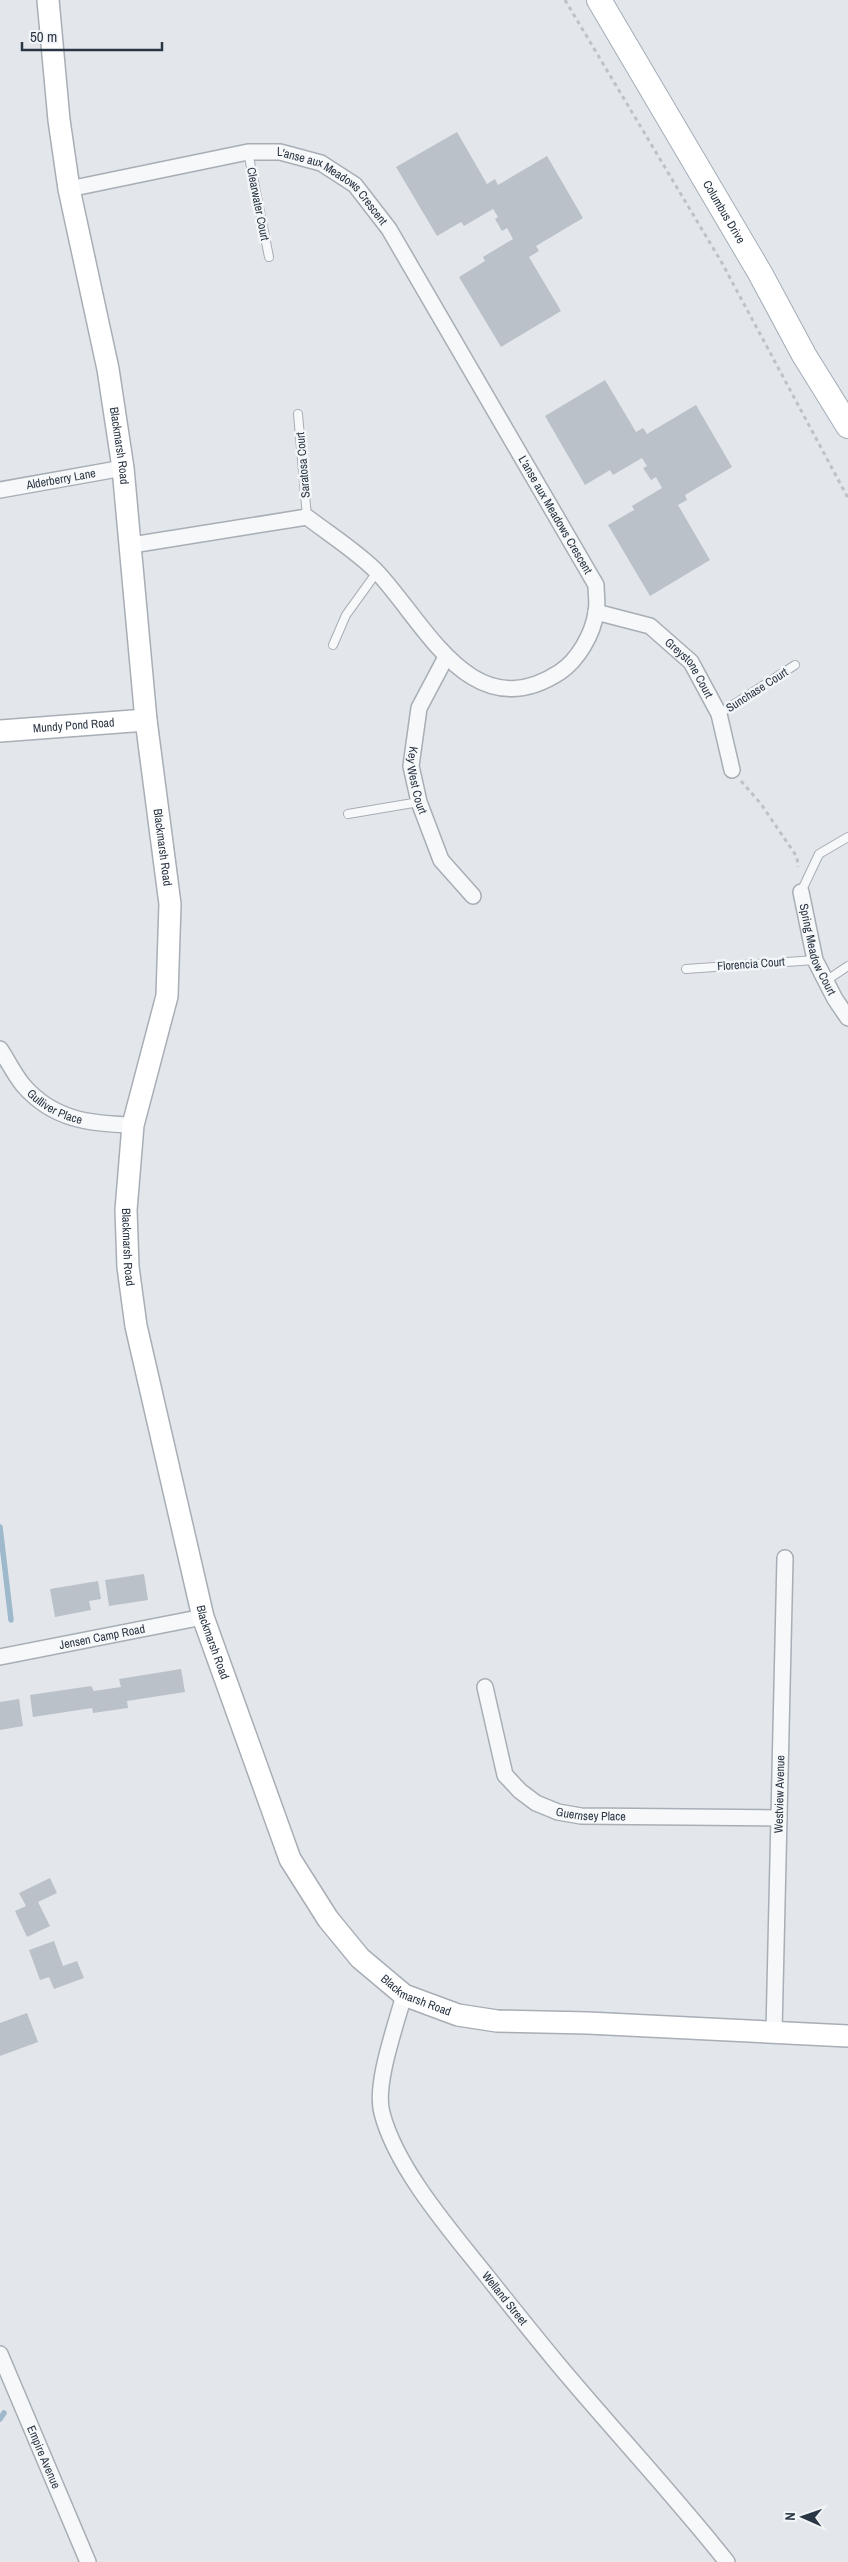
<svg xmlns="http://www.w3.org/2000/svg" width="848" height="2562" font-family="'Archivo Narrow',sans-serif">
<style>
.lines{fill:none;stroke-linecap:round;stroke-linejoin:round}
.stream{stroke:#9eb9cb;stroke-width:5.5}
.building{fill:#bac1c9}
.lane-casing{stroke:#a8aeb6;stroke-width:10}
.street-casing{stroke:#a8aeb6;stroke-width:18}
.secondary-casing{stroke:#a8aeb6;stroke-width:24}
.primary-casing{stroke:#a2adb7;stroke-width:26}
.path{stroke:#bdc2c6;stroke-width:3;stroke-dasharray:4 4;stroke-linecap:butt}
.lane{stroke:#f6f8f9;stroke-width:8}
.street{stroke:#f6f8f9;stroke-width:15}
.secondary{stroke:#fff;stroke-width:21}
.primary{stroke:#fff;stroke-width:24}
.labels{text-anchor:middle;dominant-baseline:central;stroke-width:5;stroke-linejoin:round;paint-order:stroke}
.street-label{font-size:12px;fill:#2b3644;stroke:#f3f6f8}
</style>
<rect width="100%" height="100%" fill="#e3e7eb"/>
<g class="lines">
<!-- stream -->
<g class="stream">
<polyline points="0,1527 11,1620"/>
<polyline points="0,2419 4,2413"/>
</g>
</g>
<!-- building -->
<g class="building">
<polygon points="457,132 487,184 495,179 498,185 547,156 583,218 536,246 539,251 529,257 561,311 501,347 459,277 485,261 483,257 513,239 507,228 502,231 495,219 498,217 493,209 464,226 461,222 437,236 396,167"/>
<polygon points="605,380 636,432 643,428 647,434 696,405 732,467 685,495 687,500 678,505 710,560 650,596 608,525 634,510 632,506 662,488 656,477 651,480 643,468 647,466 642,458 613,475 610,470 585,485 545,416"/>
<polygon points="144,1574 148,1600 109,1606 105,1580"/>
<polygon points="98,1581 101,1599 89,1601 91,1610 55,1617 50,1589"/>
<polygon points="181,1669 185,1692 127,1701 128,1708 93,1713 92,1708 33,1717 30,1695 91,1686 94,1691 121,1687 119,1679"/>
<polygon points="19,1699 23,1726 0,1730 0,1702"/>
<polygon points="50,1878 57,1893 38,1902 50,1926 27,1937 15,1911 26,1906 19,1893"/>
<polygon points="54,1941 63,1966 77,1961 84,1978 54,1989 49,1977 40,1980 29,1950"/>
<polygon points="27,2013 38,2042 0,2056 0,2023"/>
</g>
<g class="lines">
<!-- lane casing -->
<g class="lane-casing">
<g id="lane">
<polyline points="248,152 269,257"/>
<polyline points="298,414 307,517"/>
<polyline points="333,645 346,615 377,572"/>
<polyline points="719,714 795,665"/>
<polyline points="348,814 419,802"/>
<polyline points="801,892 819,854 848,837"/>
<polyline points="686,969 815,960"/>
<polyline points="827,980 848,966"/>
</g>
</g>
<!-- street casing -->
<g class="street-casing">
<g id="street">
<path id="s1" d="M69,189L248,152H280L321,163L355,185L389,229L596,585C596,594 598,604 596,612C593,634 578,660 560,672C473,729 427,626 378,573C359,553 329,534 307,517L132,545"/>
<path id="s2" d="M0,490L123,468"/>
<path id="s3" d="M596,612L650,626L691,662L719,714L732,770"/>
<path id="s4" d="M446,657L419,708L411,766L419,802L441,860L473,896"/>
<path id="s5" d="M801,892L815,960L835,999L848,1018"/>
<path id="s6" d="M0,1049C8,1061 14,1074 23,1085C53,1120 90,1124 133,1125"/>
<path id="s7" d="M0,1657L203,1617"/>
<path id="s8" d="M485,1687L505,1775L520,1791L536,1803L558,1812L581,1816L779,1818"/>
<path id="s9" d="M404,1995C396,2025 374,2085 382,2113C396,2168 450,2230 486,2275C509,2304 533,2334 557,2363C613,2430 673,2494 727,2562"/>
<path id="s10" d="M774,2032L785,1558"/>
<path id="s11" d="M0,2354L88,2562"/>
</g>
</g>
<!-- secondary casing -->
<g class="secondary-casing">
<g id="secondary">
<path id="s12" d="M48,0L59,120L69,189L108,369L123,468L146,720L170,904L167,996L133,1125L126,1210L128,1267L136,1326L203,1617L290,1859L328,1919L360,1958L404,1995L458,2015L497,2021L588,2023L848,2036"/>
<path id="s13" d="M0,731L146,720"/>
</g>
</g>
<!-- primary casing -->
<g class="primary-casing">
<g id="primary">
<path id="s14" d="M599,0L760,273L804,355L848,426"/>
</g>
</g>
<!-- path -->
<g class="path">
<polyline points="565,0 722,263 848,498"/>
<polyline points="741,781 761,804 797,857 798,867"/>
</g>
<!-- lane -->
<use href="#lane" class="lane"/>
<!-- street -->
<use href="#street" class="street"/>
<!-- secondary -->
<use href="#secondary" class="secondary"/>
<!-- primary -->
<use href="#primary" class="primary"/>
</g>
<g class="labels">
<!-- street labels -->
<g class="street-label">
<text stroke="none"><textPath href="#s1" startOffset="279">L'anse aux Meadows Crescent</textPath></text>
<text transform="translate(258 204) rotate(79)">Clearwater Court</text>
<text stroke="none"><textPath href="#s14" startOffset="246">Columbus Drive</textPath></text>
<text stroke="none"><textPath href="#s12" startOffset="452">Blackmarsh Road</textPath></text>
<text transform="translate(303 465) rotate(-95)">Saratosa Court</text>
<text stroke="none"><textPath href="#s2" startOffset="62">Alderberry Lane</textPath></text>
<text stroke="none"><textPath href="#s1" startOffset="684">L'anse aux Meadows Crescent</textPath></text>
<text stroke="none"><textPath href="#s3" startOffset="114">Greystone Court</textPath></text>
<text transform="translate(757 690) rotate(-33)">Sunchase Court</text>
<text stroke="none"><textPath href="#s13" startOffset="74">Mundy Pond Road</textPath></text>
<text stroke="none"><textPath href="#s4" startOffset="131">Key West Court</textPath></text>
<text stroke="none"><textPath href="#s12" startOffset="856">Blackmarsh Road</textPath></text>
<text stroke="none"><textPath href="#s5" startOffset="60">Spring Meadow Court</textPath></text>
<text transform="translate(751 964) rotate(-4)">Florencia Court</text>
<text stroke="none"><textPath href="#s6" startOffset="82">Gulliver Place</textPath></text>
<text stroke="none"><textPath href="#s12" startOffset="1261">Blackmarsh Road</textPath></text>
<text stroke="none"><textPath href="#s7" startOffset="104">Jensen Camp Road</textPath></text>
<text stroke="none"><textPath href="#s12" startOffset="1666">Blackmarsh Road</textPath></text>
<text stroke="none"><textPath href="#s10" startOffset="238">Westview Avenue</textPath></text>
<text stroke="none"><textPath href="#s8" startOffset="189">Guernsey Place</textPath></text>
<text stroke="none"><textPath href="#s12" startOffset="2086">Blackmarsh Road</textPath></text>
<text stroke="none"><textPath href="#s9" startOffset="345">Welland Street</textPath></text>
<text stroke="none"><textPath href="#s11" startOffset="112">Empire Avenue</textPath></text>
</g>
</g>
<!-- north arrow -->
<g transform="translate(803 2517) rotate(272)" stroke="#f3f6f8" stroke-width="4" paint-order="stroke">
<path d="M0-4L9 19L0 12L-9 19Z" fill="#2b3644"/>
<text y="-8" font-size="14" font-weight="bold" text-anchor="middle" fill="#2b3644">N</text>
</g>
<!-- scale -->
<path d="M22 42v8h140v-8" fill="none" stroke="#2b3644" stroke-width="2.5"/>
<text x="30" y="42" font-size="15" fill="#2b3644" stroke="#f3f6f8" stroke-width="4" paint-order="stroke">50 m</text>
</svg>
